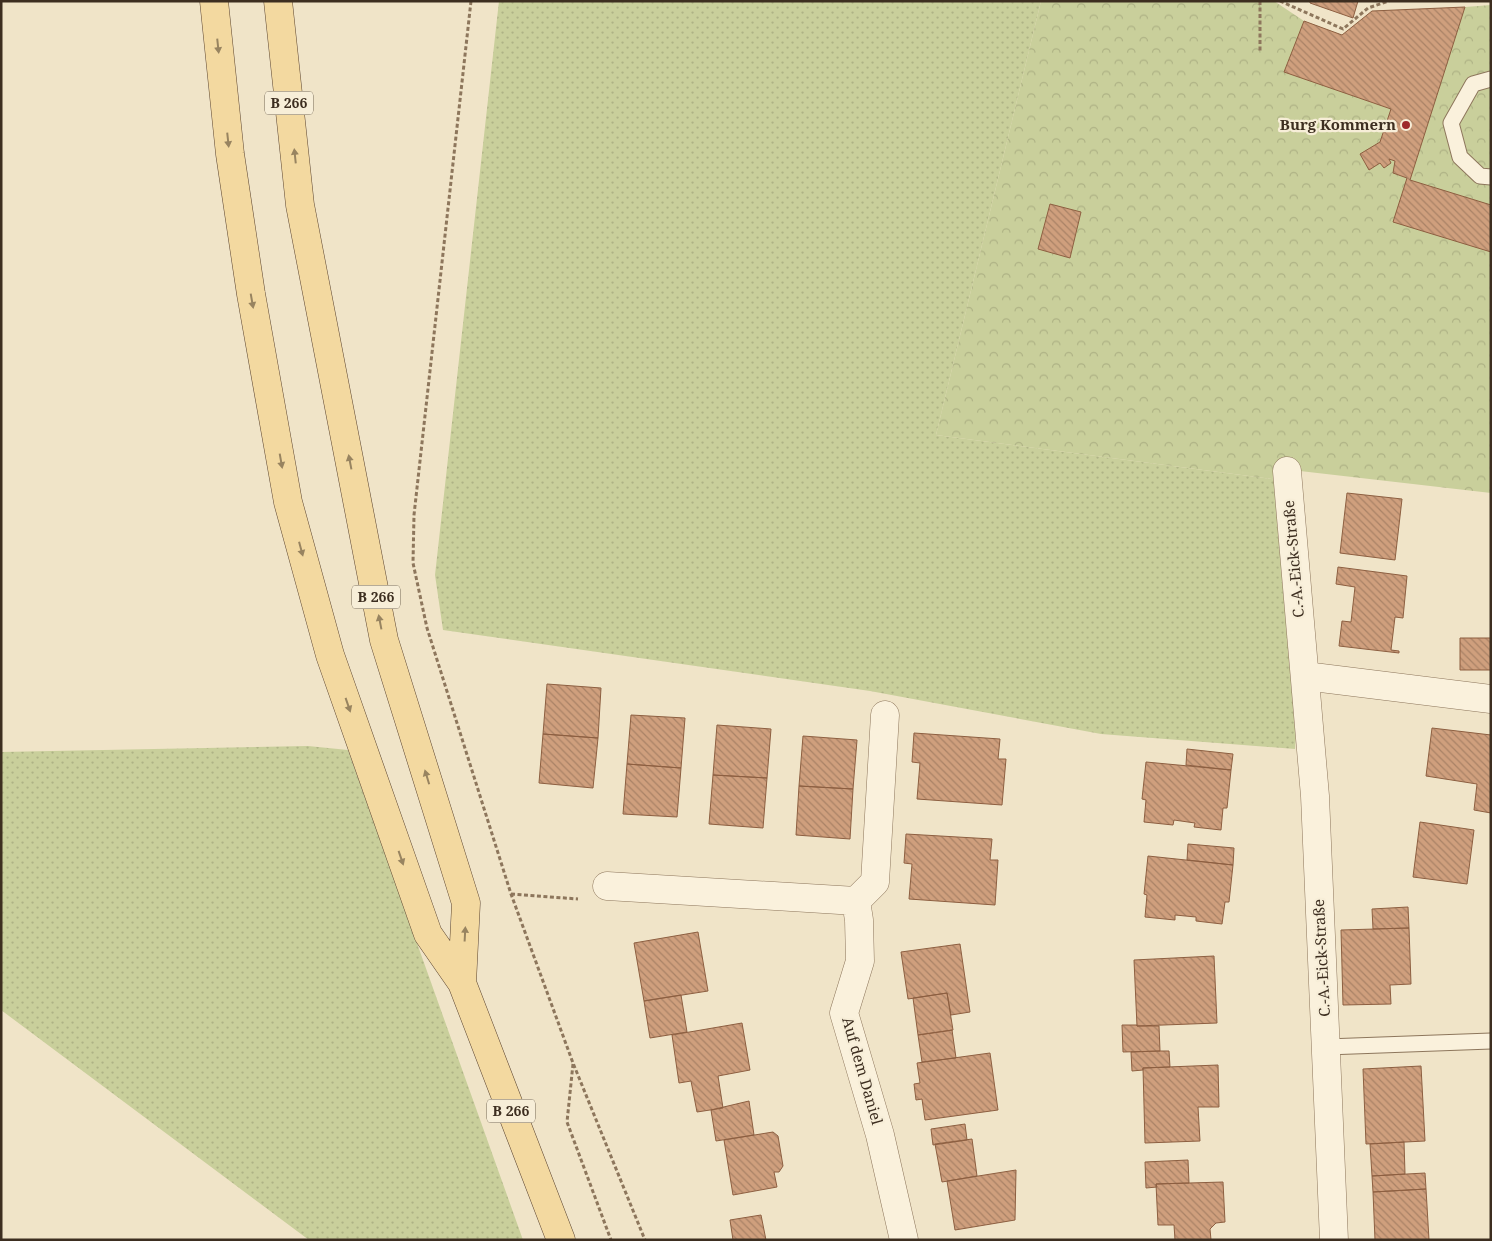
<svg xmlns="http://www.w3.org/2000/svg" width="1492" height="1241" viewBox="0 0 1492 1241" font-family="'Noto Serif',serif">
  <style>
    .grass { fill: url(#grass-dots) }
    .park { fill: url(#park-crowns) }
    .building { fill: url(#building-back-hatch); stroke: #8d5f41 }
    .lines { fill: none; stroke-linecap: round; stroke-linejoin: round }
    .service-casing { stroke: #8d765c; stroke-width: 17 }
    .minor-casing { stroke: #8d765c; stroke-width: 29 }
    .primary-casing { stroke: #5b4430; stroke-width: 29 }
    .path { stroke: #8d765c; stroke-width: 3; stroke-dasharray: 4 2.5; stroke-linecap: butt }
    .service { stroke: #faf1dc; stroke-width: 15 }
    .minor { stroke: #faf1dc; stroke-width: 28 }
    .primary { stroke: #f3d9a0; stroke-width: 28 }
    .oneway { fill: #988460 }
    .poi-dot { fill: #9e2a2b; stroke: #f7eed8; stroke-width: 2 }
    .labels { text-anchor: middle; stroke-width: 4.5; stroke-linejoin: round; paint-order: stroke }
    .shield { fill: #f7eed8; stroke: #756857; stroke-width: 1 }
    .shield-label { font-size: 14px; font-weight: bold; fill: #3d2e20 }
    .poi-label { font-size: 15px; font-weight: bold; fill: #3d2e20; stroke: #f7eed8; text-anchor: end }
    .street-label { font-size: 15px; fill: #3d2e20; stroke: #f7eed8 }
  </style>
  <defs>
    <pattern id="grass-dots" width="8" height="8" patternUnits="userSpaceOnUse" patternTransform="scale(1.25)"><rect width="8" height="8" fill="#c9cf9b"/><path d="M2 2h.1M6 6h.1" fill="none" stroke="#aeb285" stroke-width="1.8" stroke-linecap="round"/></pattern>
    <pattern id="park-crowns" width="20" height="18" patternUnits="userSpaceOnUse" patternTransform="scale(1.25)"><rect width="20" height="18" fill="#c9cf9b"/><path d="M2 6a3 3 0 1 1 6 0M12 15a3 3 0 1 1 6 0" fill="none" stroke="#aeb285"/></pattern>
    <pattern id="building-back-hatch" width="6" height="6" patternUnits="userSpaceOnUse" patternTransform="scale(1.25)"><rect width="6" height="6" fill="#cf9f7d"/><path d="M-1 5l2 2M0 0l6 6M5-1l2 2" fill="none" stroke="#a98266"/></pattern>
  </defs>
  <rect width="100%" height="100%" fill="#f0e4c8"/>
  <path class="grass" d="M 499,1 L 1041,1 L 936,435 L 1279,480 L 1298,706 L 1295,749 L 1101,734 L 870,691 L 443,630 L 435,575 Z
    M 308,746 L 348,750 L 523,1240 L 309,1240 L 1,1010 L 1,752 Z"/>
  <path class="park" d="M 1041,1 L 1274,1 L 1304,21 L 1342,35 L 1465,7 L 1491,5 L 1491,493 L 1300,471 L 1279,480 L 936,435 Z"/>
  <path class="building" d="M 1310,1 L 1358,1 L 1353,18 L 1310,3 Z
    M 1465,7 L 1410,180 L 1491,205 L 1491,252 L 1393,222 L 1407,178 L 1393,173 L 1395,161 L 1389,159 L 1391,163 L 1384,168 L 1380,163 L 1369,170 L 1360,154 L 1380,142 L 1391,109 L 1284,72 L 1304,21 L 1342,35 L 1372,11 Z
    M 1050,204 L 1081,212 L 1070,258 L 1038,249 Z
    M 1347,493 L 1402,499 L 1395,560 L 1340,553 Z
    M 1338,567 L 1407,576 L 1403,618 L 1395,617 L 1391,650 L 1399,651 L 1399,653 L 1339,646 L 1342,621 L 1351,622 L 1355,587 L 1336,584 Z
    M 1460,638 L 1491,638 L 1491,670 L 1460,670 Z
    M 547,684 L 601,688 L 598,738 L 543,734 Z
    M 631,715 L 685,718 L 681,768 L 627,764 Z
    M 717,725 L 771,729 L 767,778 L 713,775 Z
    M 1432,728 L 1491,735 L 1491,813 L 1474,810 L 1477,784 L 1426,776 Z
    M 914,733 L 1000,739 L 998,759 L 1006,759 L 1002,805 L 917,799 L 920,763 L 912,762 Z
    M 543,734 L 598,738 L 593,788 L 539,783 Z
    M 803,736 L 857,740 L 853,789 L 799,786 Z
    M 1187,749 L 1233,754 L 1231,770 L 1186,765 Z
    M 1146,762 L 1231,770 L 1227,808 L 1223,808 L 1221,830 L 1194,827 L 1195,823 L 1174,820 L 1173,825 L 1144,822 L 1146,800 L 1142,799 Z
    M 627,764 L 681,768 L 677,817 L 623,814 Z
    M 713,775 L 767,778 L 763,828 L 709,824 Z
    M 799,786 L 853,789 L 850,839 L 796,835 Z
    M 1420,822 L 1474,830 L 1467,884 L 1413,877 Z
    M 906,834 L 992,839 L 990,860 L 998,860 L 995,905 L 909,899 L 912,864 L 904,863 Z
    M 1188,844 L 1234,848 L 1233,865 L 1187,860 Z
    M 1148,856 L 1233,865 L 1229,902 L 1225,902 L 1222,924 L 1196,921 L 1196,917 L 1175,915 L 1175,920 L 1145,917 L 1147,895 L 1144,894 Z
    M 1408,907 L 1409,928 L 1373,929 L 1372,909 Z
    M 1409,928 L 1411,984 L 1390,985 L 1391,1004 L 1343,1005 L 1341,930 Z
    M 698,932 L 708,991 L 644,1001 L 634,943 Z
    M 960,944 L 970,1012 L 951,1015 L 947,993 L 908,999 L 901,952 Z
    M 1214,956 L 1217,1023 L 1137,1026 L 1134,960 Z
    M 947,993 L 953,1030 L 918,1035 L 913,998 Z
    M 681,995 L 687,1032 L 650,1038 L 644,1001 Z
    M 742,1023 L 750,1070 L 718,1076 L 723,1108 L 697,1112 L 691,1081 L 679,1083 L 672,1035 Z
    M 1122,1025 L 1137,1025 L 1137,1026 L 1159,1026 L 1160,1051 L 1123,1052 Z
    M 952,1030 L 956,1058 L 922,1062 L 918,1035 Z
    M 1160,1051 L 1169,1051 L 1170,1067 L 1143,1068 L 1143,1070 L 1132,1071 L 1131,1052 Z
    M 990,1053 L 998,1110 L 925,1120 L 922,1099 L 916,1100 L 914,1084 L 920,1083 L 917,1063 Z
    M 1218,1065 L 1219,1107 L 1198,1107 L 1200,1141 L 1145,1143 L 1143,1068 Z
    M 1421,1066 L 1425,1141 L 1366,1144 L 1363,1069 Z
    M 749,1101 L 754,1135 L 716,1141 L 711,1110 Z
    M 965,1124 L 967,1140 L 933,1145 L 931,1129 Z
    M 773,1132 L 778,1136 L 783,1166 L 779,1172 L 774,1172 L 777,1187 L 733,1195 L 724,1140 Z
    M 972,1139 L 977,1176 L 942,1182 L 935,1144 Z
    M 1404,1142 L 1405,1174 L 1372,1176 L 1370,1144 Z
    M 1188,1160 L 1189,1183 L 1156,1184 L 1157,1187 L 1146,1188 L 1145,1162 Z
    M 1016,1170 L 1015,1220 L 955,1230 L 947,1181 Z
    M 1425,1173 L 1426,1189 L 1373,1192 L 1372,1176 Z
    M 1223,1182 L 1225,1222 L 1216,1223 L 1210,1229 L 1211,1240 L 1175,1240 L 1174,1225 L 1158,1225 L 1156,1184 Z
    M 1426,1189 L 1429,1240 L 1375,1240 L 1373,1192 Z
    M 761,1215 L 766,1240 L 733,1240 L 730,1220 Z"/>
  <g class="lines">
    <defs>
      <path id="service" d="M 1491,79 L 1473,84 L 1451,123 L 1460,157 L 1480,176 L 1491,177
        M 1326,1047 L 1491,1041"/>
      <path id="minor" d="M 1287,471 L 1315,796 L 1334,1240
        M 1305,676 L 1491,699
        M 607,886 L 856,901 L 859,920 L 860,961 L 844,1013 L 880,1135 L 904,1240
        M 856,901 L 875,882 L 885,715"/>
      <path id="primary" d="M 214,1 L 230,154 L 251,294 L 288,502 L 330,655 L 428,934 L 462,983 L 561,1240
        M 278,1 L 300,205 L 384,640 L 466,903 L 462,983"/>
    </defs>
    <use href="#service" class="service-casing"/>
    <use href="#minor" class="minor-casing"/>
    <use href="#primary" class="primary-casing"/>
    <path class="path" d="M 471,1 L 414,515 L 413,563 L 427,628 L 511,894 L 573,1063 L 645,1240
      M 1260,1 L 1260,52
      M 1280,1 L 1343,29 L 1368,8 L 1389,1
      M 511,894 L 578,899
      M 573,1064 L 567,1122 L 611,1240"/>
    <use href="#service" class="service"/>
    <use href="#minor" class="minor"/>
    <use href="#primary" class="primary"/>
  </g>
  <defs><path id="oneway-solid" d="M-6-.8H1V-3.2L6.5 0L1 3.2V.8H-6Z" transform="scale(1.25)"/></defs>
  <g class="oneway">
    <use href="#oneway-solid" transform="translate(218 46) rotate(84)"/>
    <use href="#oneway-solid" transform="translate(228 140) rotate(84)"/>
    <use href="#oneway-solid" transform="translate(295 156) rotate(-96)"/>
    <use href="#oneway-solid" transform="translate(252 301) rotate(80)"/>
    <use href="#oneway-solid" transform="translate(281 461) rotate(80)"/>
    <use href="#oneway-solid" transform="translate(350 462) rotate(-101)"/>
    <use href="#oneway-solid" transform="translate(301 549) rotate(75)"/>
    <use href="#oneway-solid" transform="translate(380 622) rotate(-101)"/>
    <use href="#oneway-solid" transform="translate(348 705) rotate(71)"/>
    <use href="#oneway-solid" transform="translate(427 777) rotate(-107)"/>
    <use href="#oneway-solid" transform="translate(401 858) rotate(71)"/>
    <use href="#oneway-solid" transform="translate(465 934) rotate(-87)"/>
  </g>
  <circle class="poi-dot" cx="1406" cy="125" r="5"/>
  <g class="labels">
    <g class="shield">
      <rect x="265" y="91.5" width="48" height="23" rx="4"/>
      <rect x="352" y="585.5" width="48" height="23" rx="4"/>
      <rect x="487" y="1099.5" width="48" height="23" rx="4"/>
    </g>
    <g class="shield-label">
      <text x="289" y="108">B 266</text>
      <text x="376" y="602">B 266</text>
      <text x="511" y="1116">B 266</text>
    </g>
    <g class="poi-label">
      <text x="1396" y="130">Burg Kommern</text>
    </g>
    <g class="street-label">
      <text transform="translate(1294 559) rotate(-95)" y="5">C.-A.-Eick-Straße</text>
      <text transform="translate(1322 958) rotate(-93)" y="5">C.-A.-Eick-Straße</text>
      <text transform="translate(862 1071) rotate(74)" y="5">Auf dem Daniel</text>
    </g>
  </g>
  <rect width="1492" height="1241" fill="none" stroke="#3d2e20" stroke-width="5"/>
</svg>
